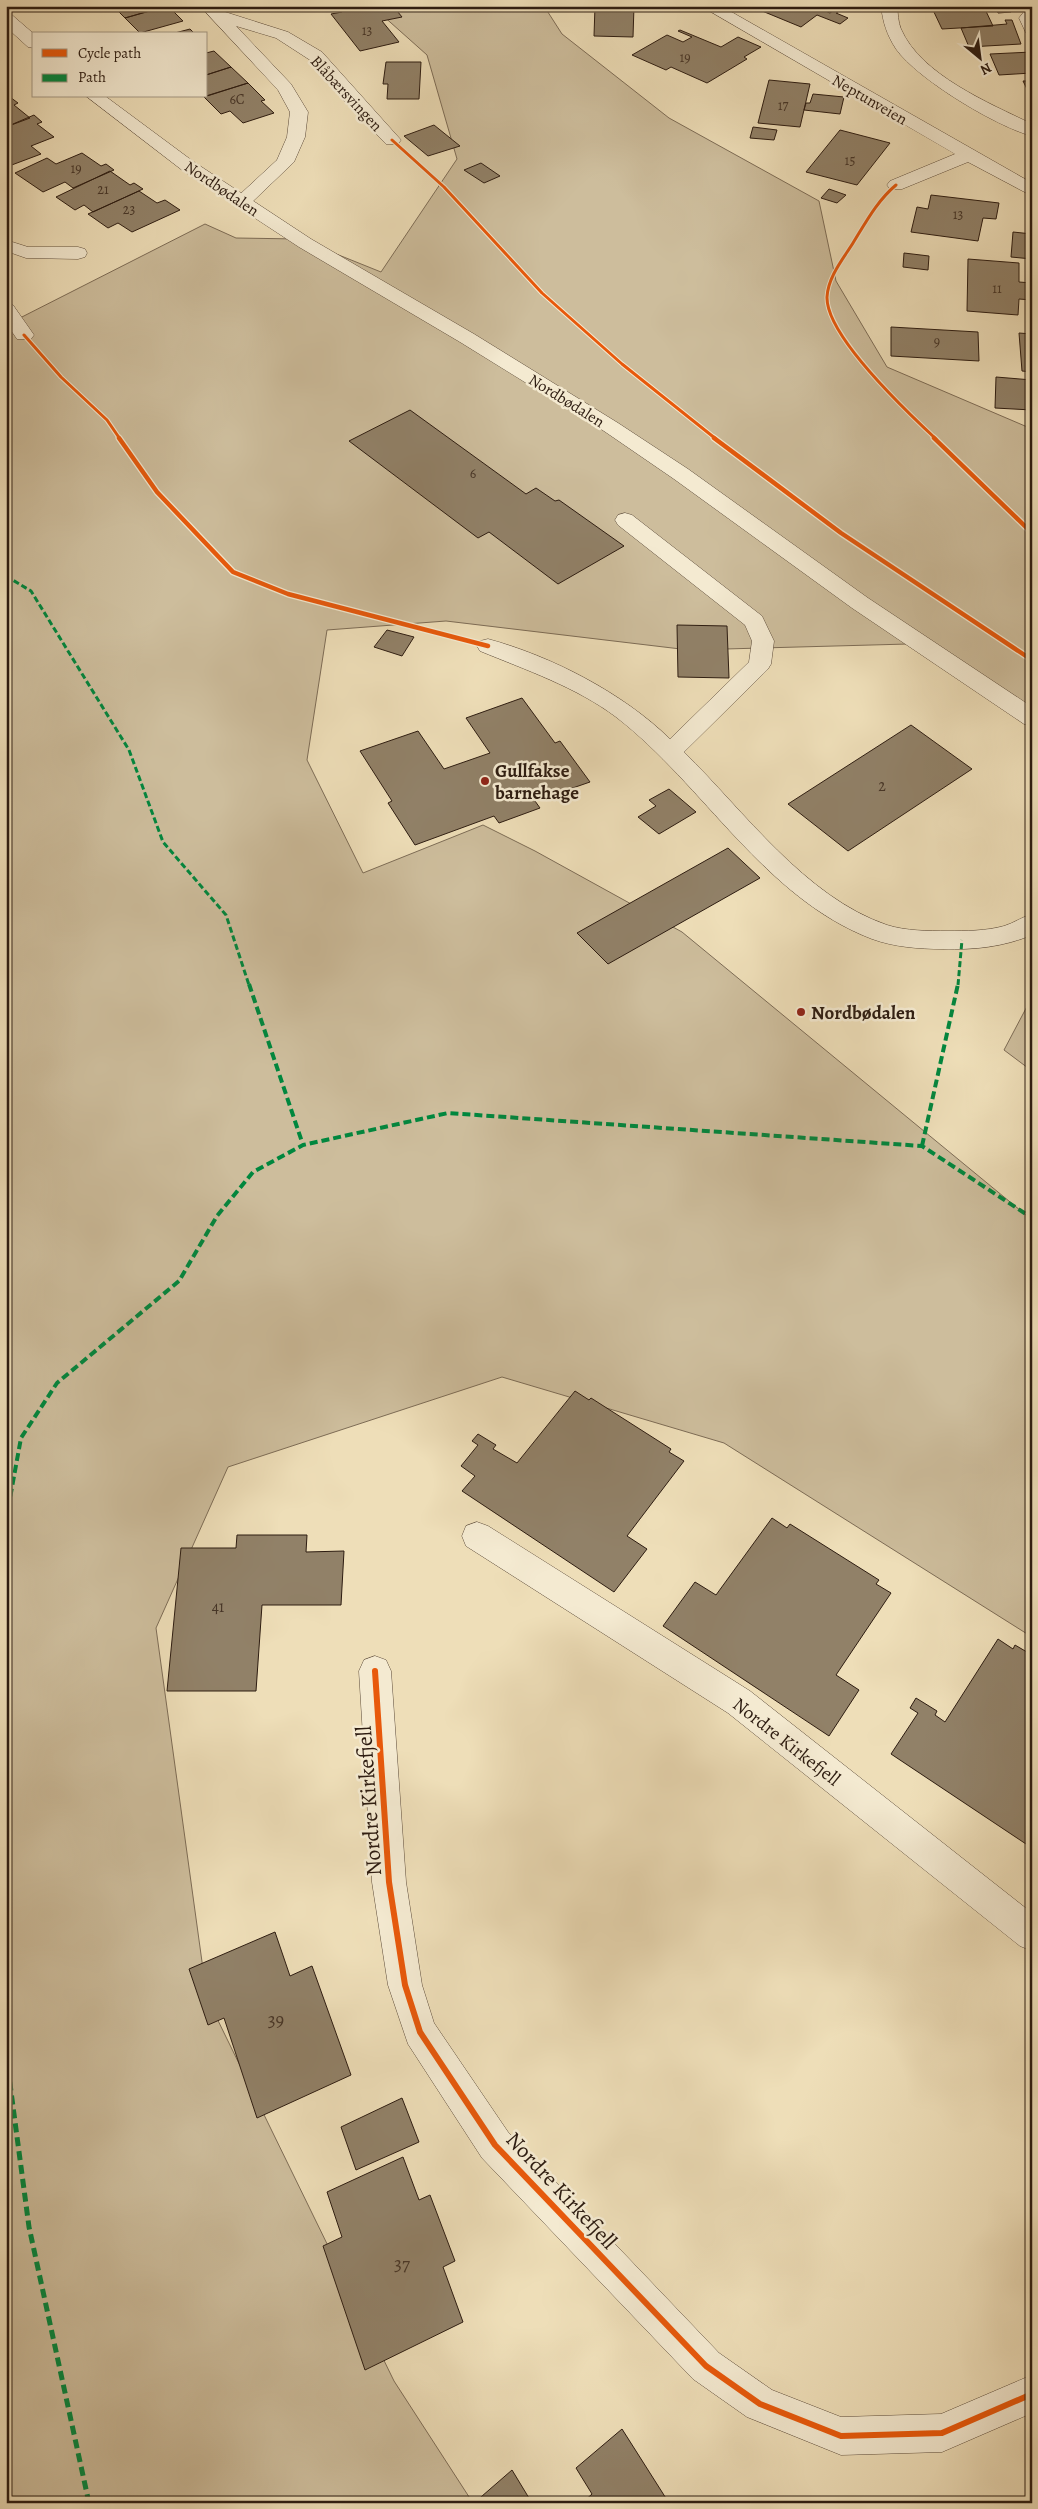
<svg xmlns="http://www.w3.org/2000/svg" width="1038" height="2509" viewBox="0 0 1038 2509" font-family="Alegreya,serif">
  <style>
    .green { fill: #cdbd9c; stroke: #7d6c56 }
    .building { fill: #918168; stroke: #2d1c11 }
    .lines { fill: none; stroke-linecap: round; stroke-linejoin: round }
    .minor-casing { stroke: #5d4c3b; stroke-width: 1 }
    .tertiary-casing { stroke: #5d4c3b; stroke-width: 1 }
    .minor { fill: #f4ead1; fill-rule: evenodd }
    .tertiary { fill: #f4ead1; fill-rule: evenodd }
    .quiet-far2 { stroke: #00873e; stroke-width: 3; stroke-dasharray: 6 3; stroke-linecap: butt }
    .quiet-far1 { stroke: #00873e; stroke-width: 4; stroke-dasharray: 8 4; stroke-linecap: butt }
    .quiet { stroke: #00873e; stroke-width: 5; stroke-dasharray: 9 5; stroke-linecap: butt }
    .cycleway-far2-casing { stroke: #f4ead1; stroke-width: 5 }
    .cycleway-far1-casing { stroke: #f4ead1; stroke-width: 7 }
    .cycleway-casing { stroke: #f4ead1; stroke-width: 9 }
    .cycleway-far2 { stroke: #e8590c; stroke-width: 3 }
    .cycleway-far1 { stroke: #e8590c; stroke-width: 4.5 }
    .cycleway { stroke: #e8590c; stroke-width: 6 }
    .poi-dot { fill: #8f2418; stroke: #f4ead1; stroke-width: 2 }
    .labels { text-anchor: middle; stroke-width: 5; stroke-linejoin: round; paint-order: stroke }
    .far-number-label { font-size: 14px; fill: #463527 }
    .far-street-label { font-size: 16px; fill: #2d1c11; stroke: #f4ead1 }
    .number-label { font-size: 16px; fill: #463527 }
    .poi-label { font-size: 19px; font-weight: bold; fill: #2d1c11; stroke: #f4ead1; text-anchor: start }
    .street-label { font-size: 19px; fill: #2d1c11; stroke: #f4ead1 }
    .near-number-label { font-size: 19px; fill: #463527 }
    .near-street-label { font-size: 22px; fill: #2d1c11; stroke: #f4ead1 }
  </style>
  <rect width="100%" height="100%" fill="#eedeb8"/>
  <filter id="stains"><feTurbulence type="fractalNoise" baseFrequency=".004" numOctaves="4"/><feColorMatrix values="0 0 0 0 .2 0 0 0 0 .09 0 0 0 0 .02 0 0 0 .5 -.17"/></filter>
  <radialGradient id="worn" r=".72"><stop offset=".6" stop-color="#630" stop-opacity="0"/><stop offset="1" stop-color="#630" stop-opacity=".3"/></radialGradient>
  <path class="green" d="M 372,6 L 544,6 L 562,34 L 669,118 L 819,201 L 836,281 L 887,367 L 1032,429 L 1032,707 L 908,644 L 689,650 L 446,621 L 327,630 L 307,760 L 363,873 L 483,825 L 535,851 L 682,932 L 1032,1220 L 1032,1637 L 724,1443 L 502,1377 L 228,1467 L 156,1628 L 207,1998 L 394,2381 L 473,2503 L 6,2503 L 6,336 L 14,321 L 205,224 L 236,238 L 299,239 L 381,272 L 457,159 L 427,55 Z
    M 1032,997 L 1032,1071 L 1004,1050 Z"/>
  <path class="building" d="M 113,6 L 166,6 L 125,18 Z
    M 168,6 L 183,21 L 140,33 L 125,18 Z
    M 326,6 L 393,6 L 402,17 L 382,21 L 399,42 L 360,51 L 331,14 L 342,12 L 340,9 L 328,11 Z
    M 595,6 L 634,6 L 633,37 L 594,36 Z
    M 750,6 L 814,6 L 830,13 L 834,10 L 838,12 L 836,13 L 848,18 L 840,24 L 817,15 L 801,27 Z
    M 995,6 L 1008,6 L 1011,12 L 998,13 Z
    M 984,7 L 993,26 L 942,29 L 933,10 Z
    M 1005,20 L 1012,20 L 1021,44 L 969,47 L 961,28 L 1007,24 Z
    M 190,29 L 195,34 L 171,34 Z
    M 680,30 L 721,47 L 738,37 L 761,47 L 744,57 L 747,59 L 707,83 L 671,67 L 666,70 L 632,55 L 667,35 L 683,42 L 692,37 L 678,31 Z
    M 214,51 L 231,67 L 206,75 L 206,53 Z
    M 1032,52 L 1032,73 L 999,75 L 990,54 Z
    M 386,62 L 421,62 L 419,99 L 387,99 L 388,84 L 383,84 Z
    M 231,67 L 248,83 L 206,96 L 206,75 Z
    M 769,80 L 810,84 L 800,127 L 758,123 Z
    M 1023,81 L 1032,81 L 1032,97 L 1031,97 Z
    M 248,83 L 265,100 L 261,101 L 274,113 L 243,123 L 230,111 L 221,114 L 204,97 Z
    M 813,94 L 844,97 L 840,114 L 804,110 L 806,103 L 810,103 Z
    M 10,97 L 18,103 L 14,105 L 30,118 L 6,127 L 6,98 Z
    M 34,115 L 42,122 L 37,124 L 54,137 L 31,146 L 41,154 L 9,166 L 6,164 L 6,127 Z
    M 434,125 L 460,146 L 428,156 L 404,136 Z
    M 753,127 L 777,130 L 774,140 L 750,138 Z
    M 840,130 L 890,143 L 857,185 L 806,172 Z
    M 82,153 L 101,166 L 106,164 L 114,170 L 73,188 L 65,182 L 43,192 L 15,173 L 47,158 L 56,164 Z
    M 481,163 L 500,176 L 484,183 L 464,170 Z
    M 110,171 L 130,185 L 134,183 L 143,189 L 93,212 L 84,205 L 75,210 L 56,197 Z
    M 829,189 L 846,195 L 837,203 L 821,198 Z
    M 139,191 L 157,203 L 165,200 L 180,210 L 132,232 L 118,223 L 108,228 L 88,214 Z
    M 931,195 L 999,203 L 996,219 L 983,218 L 978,241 L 911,232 L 917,207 L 928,209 Z
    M 1013,232 L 1032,234 L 1032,259 L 1011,257 Z
    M 904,253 L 929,256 L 928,270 L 903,267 Z
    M 968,259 L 1019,263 L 1019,282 L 1032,283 L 1032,300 L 1019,299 L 1018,315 L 967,311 Z
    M 891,327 L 978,332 L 979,361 L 891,356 Z
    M 1019,333 L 1032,334 L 1032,372 L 1022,371 Z
    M 996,377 L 1032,380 L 1032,410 L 995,408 Z
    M 410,410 L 526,494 L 536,488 L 555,501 L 559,500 L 624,546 L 558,584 L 489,532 L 478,538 L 349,441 Z
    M 677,625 L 727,626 L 729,678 L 678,677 Z
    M 387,630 L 414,637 L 402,656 L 374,647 Z
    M 522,698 L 555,743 L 560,741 L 590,782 L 535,801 L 540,808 L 499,823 L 494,816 L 415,845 L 388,803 L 392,801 L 360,751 L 418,731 L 444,769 L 490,753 L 466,718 Z
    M 911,725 L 972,769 L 848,851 L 788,804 Z
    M 669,789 L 696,812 L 659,834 L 638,817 L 656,806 L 649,800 Z
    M 728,848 L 760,878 L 608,964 L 577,933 Z
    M 575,1391 L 589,1400 L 591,1398 L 671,1449 L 669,1452 L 684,1461 L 627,1536 L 647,1549 L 614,1592 L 462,1491 L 475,1476 L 461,1466 L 478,1445 L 472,1441 L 478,1434 L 496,1445 L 493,1449 L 517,1463 Z
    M 772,1518 L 787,1528 L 790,1524 L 879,1580 L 876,1584 L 891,1593 L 836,1675 L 859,1690 L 829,1736 L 663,1626 L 695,1582 L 716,1595 Z
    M 237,1535 L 307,1535 L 306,1552 L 344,1551 L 341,1605 L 262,1605 L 256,1691 L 167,1691 L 181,1548 L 236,1548 Z
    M 998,1639 L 1013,1649 L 1015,1645 L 1032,1655 L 1032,1848 L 891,1754 L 918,1713 L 910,1708 L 916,1698 L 937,1711 L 935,1715 L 945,1722 Z
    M 275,1932 L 290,1976 L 312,1966 L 351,2075 L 257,2118 L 224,2018 L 208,2025 L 189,1969 Z
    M 402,2098 L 419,2142 L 356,2170 L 341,2127 Z
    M 403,2157 L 419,2200 L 430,2195 L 455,2261 L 443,2267 L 463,2322 L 365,2370 L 323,2246 L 342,2237 L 327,2192 Z
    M 622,2429 L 669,2503 L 582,2503 L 592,2494 L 576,2468 Z
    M 512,2470 L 532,2503 L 474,2503 Z"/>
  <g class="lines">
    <defs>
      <path id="minor" d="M 200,6 L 217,6 L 222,11 L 288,32 L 322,52 L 401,140 L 398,144 L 386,144 L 348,105 L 310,60 L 276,38 L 236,26 L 291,84 L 308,112 L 305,137 L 294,162 L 248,206 L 236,206 L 233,202 L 236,198 L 277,160 L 287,137 L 290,112 L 278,90 Z
        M 701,6 L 721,6 L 1032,183 L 1032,196 L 968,162 L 902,189 L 890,189 L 887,185 L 890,181 L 955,154 Z
        M 881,6 L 897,6 C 898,13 898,22 901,29 C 921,75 989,103 1032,124 L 1032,136 C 997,127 917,79 896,49 C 887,35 883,23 881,6 Z
        M 1032,7 L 1032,35 L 1026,33 L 1019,18 L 1026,9 Z
        M 6,240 L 28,247 L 78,247 L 85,249 L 87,253 L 85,257 L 78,259 L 26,258 L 6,251 Z
        M 6,303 L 13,305 L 34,335 L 31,339 L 17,339 L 6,323 Z
        M 625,513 L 632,515 L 762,616 L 774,641 L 771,664 L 768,669 L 684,752 C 744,811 805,897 887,925 C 906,931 928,931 948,931 C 966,931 986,931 1004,926 C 1014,923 1022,917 1032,914 L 1032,935 C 1003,947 974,950 943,949 C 919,949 894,947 872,939 C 764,898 704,785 616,717 C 576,687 526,670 480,651 L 477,646 L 480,641 L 488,639 C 551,656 623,693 670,739 L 749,662 L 752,641 L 745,625 L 618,525 L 615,520 L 618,515 Z
        M 477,1522 L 488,1526 L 750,1691 L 1032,1913 L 1032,1951 L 1020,1946 L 728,1713 L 466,1546 L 462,1536 L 466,1526 Z
        M 375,1656 L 386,1660 L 391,1671 L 406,1882 L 422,1985 L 434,2023 L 508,2132 L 719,2353 L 772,2390 L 841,2417 L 941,2414 L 1032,2375 L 1032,2413 L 942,2452 L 841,2455 L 747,2417 L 693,2379 L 482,2158 L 408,2044 L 388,1985 L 372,1882 L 359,1671 L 364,1660 Z"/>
      <path id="tertiary" d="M 6,13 L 12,15 L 34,34 L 34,48 L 28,47 L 6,27 Z
        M 86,96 L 105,96 L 194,162 L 311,239 L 474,334 L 618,423 L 688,469 L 868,598 L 1032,707 L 1032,726 L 1024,724 L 852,608 L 674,479 L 604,431 L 460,342 L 299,247 L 182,170 Z"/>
    </defs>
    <use href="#minor" class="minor-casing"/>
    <use href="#tertiary" class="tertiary-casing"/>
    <use href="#minor" class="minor"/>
    <use href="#tertiary" class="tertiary"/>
    <path class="quiet-far2" d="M 6,576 L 31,591 L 129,750 L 163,842 L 226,915 L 249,985
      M 958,985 L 962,940"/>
    <path class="quiet-far1" d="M 249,984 L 303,1145
      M 922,1146 L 958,984
      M 6,1520 L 21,1438 L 57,1383 L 179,1281 L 217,1216 L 253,1172 L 303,1145 L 448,1113 L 922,1146 L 1032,1218"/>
    <path class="quiet" d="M 6,2054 L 29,2227 L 89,2503"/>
    <defs>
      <path id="cycleway-far2" d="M 392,140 L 444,187 L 542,293 L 622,364 L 716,439
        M 896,185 C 877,201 866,222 853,243 C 843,259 828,277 827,297 C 826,335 907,412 936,439
        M 24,335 L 61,377 L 107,420 L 120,439"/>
      <path id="cycleway-far1" d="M 119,438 L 157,492 L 233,572 L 288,594 L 488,646
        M 714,438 L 841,533 L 1032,660
        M 934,438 L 1032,533"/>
      <path id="cycleway" d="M 375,1671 L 389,1882 L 405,1985 L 420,2032 L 495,2145 L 706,2366 L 760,2404 L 841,2436 L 942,2433 L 1032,2394"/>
    </defs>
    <use href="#cycleway-far2" class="cycleway-far2-casing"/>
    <use href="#cycleway-far1" class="cycleway-far1-casing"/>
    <use href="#cycleway" class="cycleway-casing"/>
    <use href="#cycleway-far2" class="cycleway-far2"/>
    <use href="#cycleway-far1" class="cycleway-far1"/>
    <use href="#cycleway" class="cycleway"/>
  </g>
  <g class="poi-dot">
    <circle cx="485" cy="781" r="5"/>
    <circle cx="801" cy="1012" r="5"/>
  </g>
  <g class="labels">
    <g class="far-number-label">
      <text x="367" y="35">13</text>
      <text x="685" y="62">19</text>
      <text x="237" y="104">6C</text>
      <text x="783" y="110">17</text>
      <text x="850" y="165">15</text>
      <text x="76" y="173">19</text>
      <text x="103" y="194">21</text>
      <text x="129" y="214">23</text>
      <text x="958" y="219">13</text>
      <text x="997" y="293">11</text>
      <text x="937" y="346">9</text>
      <text x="473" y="478">6</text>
    </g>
    <g class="far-street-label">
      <text transform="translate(347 93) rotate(47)" y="6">Blåbærsvingen</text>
      <text transform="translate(870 99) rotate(30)" y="6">Neptunveien</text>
      <text transform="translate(222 188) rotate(34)" y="6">Nordbødalen</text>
      <text transform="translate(567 400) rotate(32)" y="6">Nordbødalen</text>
    </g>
    <g class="number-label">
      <text x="882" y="791">2</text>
      <text x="218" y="1612">41</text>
    </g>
    <g class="poi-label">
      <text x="495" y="777">Gullfakse<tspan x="495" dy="22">barnehage</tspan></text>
      <text x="811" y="1019">Nordbødalen</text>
    </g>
    <g class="street-label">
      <text transform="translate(787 1741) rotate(38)" y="7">Nordre Kirkefjell</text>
    </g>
    <g class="near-number-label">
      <text x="276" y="2026">39</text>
      <text x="402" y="2270">37</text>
    </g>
    <g class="near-street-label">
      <text transform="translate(368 1801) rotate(-94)" y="8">Nordre Kirkefjell</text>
      <text transform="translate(562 2190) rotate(47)" y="8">Nordre Kirkefjell</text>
    </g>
  </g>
  <rect width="1038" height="2509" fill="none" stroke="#eedeb8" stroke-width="25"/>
  <rect x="8" y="8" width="1023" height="2494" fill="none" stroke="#2d1c11" stroke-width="2.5"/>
  <rect x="12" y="12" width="1013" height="2484" fill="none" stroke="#2d1c11"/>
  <rect x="32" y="32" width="175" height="65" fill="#f4ead1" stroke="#a49884"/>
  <rect x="42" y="49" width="25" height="8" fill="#e8590c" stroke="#a49884"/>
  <text x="78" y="58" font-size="15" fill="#2d1c11">Cycle path</text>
  <rect x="42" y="74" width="25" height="8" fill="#00873e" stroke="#a49884"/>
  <text x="78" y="82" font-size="15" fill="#2d1c11">Path</text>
  <g transform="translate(980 58) rotate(151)" stroke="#f4ead1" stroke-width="4" paint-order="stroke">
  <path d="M0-4L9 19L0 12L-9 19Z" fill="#2d1c11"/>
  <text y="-8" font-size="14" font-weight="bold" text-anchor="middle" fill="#2d1c11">N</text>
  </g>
  <rect width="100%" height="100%" filter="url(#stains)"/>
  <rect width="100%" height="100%" fill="url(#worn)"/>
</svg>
